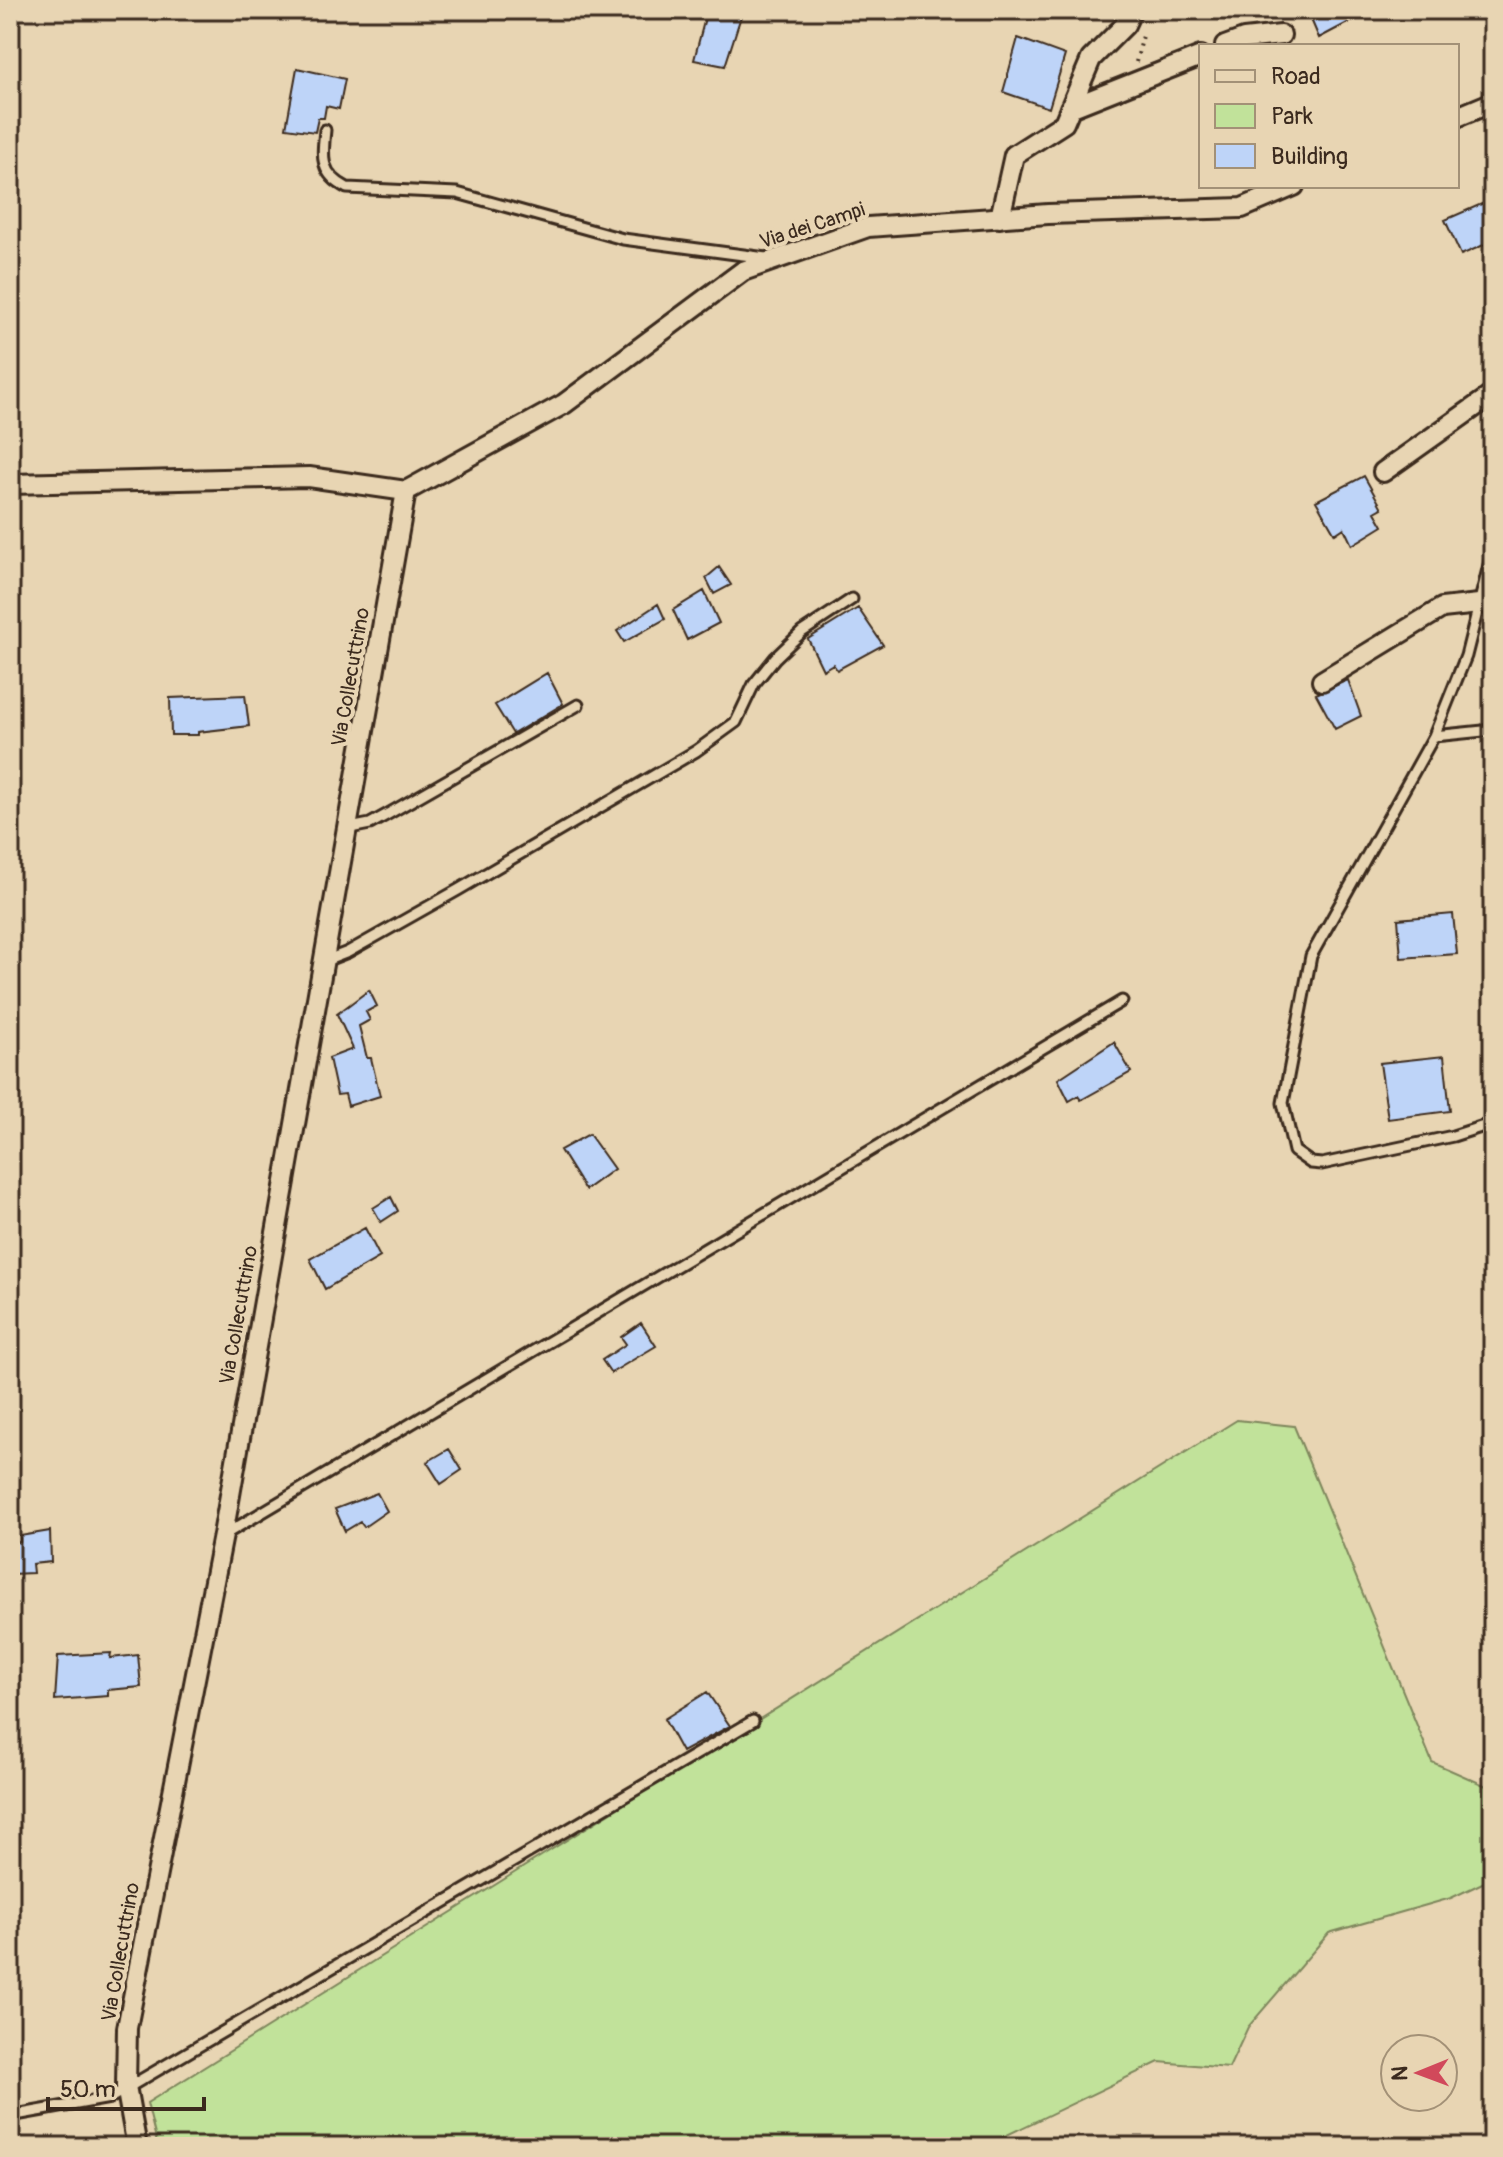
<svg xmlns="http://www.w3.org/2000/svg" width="1503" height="2157" viewBox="0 0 1503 2157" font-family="Pangolin,sans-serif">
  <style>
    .green { fill: #c1e29a; stroke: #7e865c; stroke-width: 2 }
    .building { fill: #bed4f8; stroke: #3b2a1e; stroke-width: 2 }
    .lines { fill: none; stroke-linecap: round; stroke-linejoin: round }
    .service-casing { stroke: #3b2a1e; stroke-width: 15 }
    .minor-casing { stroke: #3b2a1e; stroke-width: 24 }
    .path { stroke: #3b2a1e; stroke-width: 4; stroke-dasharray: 2 6; stroke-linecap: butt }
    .service { stroke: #e8d5b3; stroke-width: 9 }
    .minor { stroke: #e8d5b3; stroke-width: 18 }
    .labels { text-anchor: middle; stroke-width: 8; stroke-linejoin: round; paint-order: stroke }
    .street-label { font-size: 20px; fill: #3b2a1e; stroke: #e8d5b3 }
  </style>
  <rect width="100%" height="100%" fill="#e8d5b3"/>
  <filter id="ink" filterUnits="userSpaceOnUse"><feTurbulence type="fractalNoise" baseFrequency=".0125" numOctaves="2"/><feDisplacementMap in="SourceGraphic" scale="16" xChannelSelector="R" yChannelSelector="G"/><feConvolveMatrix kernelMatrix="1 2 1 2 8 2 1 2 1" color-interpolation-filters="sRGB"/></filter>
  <g filter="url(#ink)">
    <path class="green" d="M 1237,1420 L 1294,1426 L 1432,1762 L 1493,1789 L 1493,1878 L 1451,1898 L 1329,1933 L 1248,2027 L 1229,2068 L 1159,2062 L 982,2147 L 158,2147 L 147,2103 Z"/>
    <path class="building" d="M 707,10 L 743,10 L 725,66 L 694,60 Z
      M 1307,10 L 1372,10 L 1319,38 Z
      M 1018,38 L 1065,55 L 1049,108 L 1003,92 Z
      M 297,68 L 345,79 L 339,109 L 326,106 L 324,118 L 318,118 L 315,132 L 286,128 Z
      M 1493,199 L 1493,241 L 1461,255 L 1445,220 Z
      M 1364,476 L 1382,508 L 1375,512 L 1383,526 L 1352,545 L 1344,528 L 1335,534 L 1316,501 Z
      M 719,567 L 731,585 L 714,594 L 706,578 Z
      M 704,591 L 719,623 L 687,640 L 673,610 Z
      M 658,604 L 665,619 L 624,642 L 617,631 Z
      M 858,608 L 883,645 L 837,670 L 833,664 L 823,670 L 808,639 Z
      M 547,673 L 563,704 L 513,734 L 495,705 Z
      M 1348,680 L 1361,716 L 1335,729 L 1316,694 Z
      M 245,695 L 249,726 L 198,732 L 198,735 L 171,735 L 170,698 Z
      M 1453,914 L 1457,954 L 1401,958 L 1398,919 Z
      M 369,990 L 377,1006 L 366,1012 L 370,1020 L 359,1026 L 367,1058 L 371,1058 L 380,1096 L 348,1106 L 345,1094 L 337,1095 L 329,1058 L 353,1049 L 337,1014 Z
      M 1114,1042 L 1131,1072 L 1081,1100 L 1078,1096 L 1069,1101 L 1058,1079 Z
      M 1444,1056 L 1450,1111 L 1388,1119 L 1380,1063 Z
      M 589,1134 L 614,1169 L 585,1190 L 560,1150 Z
      M 391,1197 L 398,1211 L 381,1222 L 373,1208 Z
      M 365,1228 L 380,1257 L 325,1289 L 310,1259 Z
      M 641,1323 L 656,1346 L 611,1373 L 602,1360 L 626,1344 L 621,1337 Z
      M 449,1449 L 462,1470 L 441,1484 L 427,1462 Z
      M 377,1493 L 387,1511 L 364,1527 L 360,1522 L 345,1531 L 335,1509 Z
      M 50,1531 L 51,1562 L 32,1564 L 33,1573 L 10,1574 L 10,1543 L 20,1542 L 20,1536 Z
      M 111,1653 L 110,1658 L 138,1655 L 141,1687 L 108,1690 L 108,1696 L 55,1700 L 58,1656 Z
      M 707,1692 L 730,1726 L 682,1752 L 664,1719 Z"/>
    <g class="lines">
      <defs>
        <path id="service" d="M 325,130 C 322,158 320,174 347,188 L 457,193 L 623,239 L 766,258
          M 1493,549 L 1466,656 L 1434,736 L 1311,956 L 1283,1103 L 1294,1151 L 1311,1163 L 1322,1164 L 1453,1136 L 1493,1123
          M 1434,736 L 1493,730
          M 345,829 L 370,824 L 388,814 L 578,705
          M 325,961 L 348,952 L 458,890 L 696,751 L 736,722 L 754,684 L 775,658 L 802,632 L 852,599
          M 224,1535 L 1122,1001
          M 10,2116 L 110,2098 L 753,1721"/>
        <path id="minor" d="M 1225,46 L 1244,39 L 1281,35
          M 1070,108 L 1201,56
          M 1457,117 L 1493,102
          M 1000,218 L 1014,155 L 1064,123 L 1091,59 L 1125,25 L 1132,10
          M 1383,472 L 1493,394
          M 10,484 L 309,477 L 406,491
          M 406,491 L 564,404 L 743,271 L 868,227 L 1048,214 L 1242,208 L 1294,186
          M 1322,681 L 1442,608 L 1479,604
          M 137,2147 L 126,2086 L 127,2028 L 223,1535 L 406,491"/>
      </defs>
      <use href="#service" class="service-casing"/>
      <use href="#minor" class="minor-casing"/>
      <path class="path" d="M 1136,62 L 1144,32"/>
      <use href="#service" class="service"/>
      <use href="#minor" class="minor"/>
    </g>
  </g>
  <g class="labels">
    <g class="street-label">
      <text transform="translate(812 225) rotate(-18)" y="7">Via dei Campi</text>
      <text transform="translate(350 677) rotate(-80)" y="7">Via Collecuttrino</text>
      <text transform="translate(238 1315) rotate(-80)" y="7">Via Collecuttrino</text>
      <text transform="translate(120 1952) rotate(-80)" y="7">Via Collecuttrino</text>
    </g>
  </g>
  <rect width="1503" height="2157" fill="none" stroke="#e8d5b3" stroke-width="40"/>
  <rect x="20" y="20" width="1463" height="2117" fill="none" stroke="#3b2a1e" stroke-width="3" filter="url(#ink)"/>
  <rect x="1199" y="44" width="260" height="144" fill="#e8d5b3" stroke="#a39177" stroke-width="2"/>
  <rect x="1215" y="70" width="40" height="12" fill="#e8d5b3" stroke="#a39177" stroke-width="2"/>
  <text x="1271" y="84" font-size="24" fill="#3b2a1e">Road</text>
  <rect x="1215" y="104" width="40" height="24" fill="#c1e29a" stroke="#a39177" stroke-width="2"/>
  <text x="1271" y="124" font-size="24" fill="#3b2a1e">Park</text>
  <rect x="1215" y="144" width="40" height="24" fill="#bed4f8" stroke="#a39177" stroke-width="2"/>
  <text x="1271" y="164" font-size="24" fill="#3b2a1e">Building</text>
  <g transform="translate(1419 2073) rotate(269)"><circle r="38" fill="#e8d5b3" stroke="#a39177" stroke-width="2"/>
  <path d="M0-6L14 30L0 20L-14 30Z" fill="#d1495b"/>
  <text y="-12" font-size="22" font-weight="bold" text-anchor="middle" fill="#3b2a1e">N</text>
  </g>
  <path d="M48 2097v12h156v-12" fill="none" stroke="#3b2a1e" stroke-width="4"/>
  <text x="60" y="2097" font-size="24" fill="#3b2a1e" stroke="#e8d5b3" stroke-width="6" paint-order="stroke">50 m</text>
</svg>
